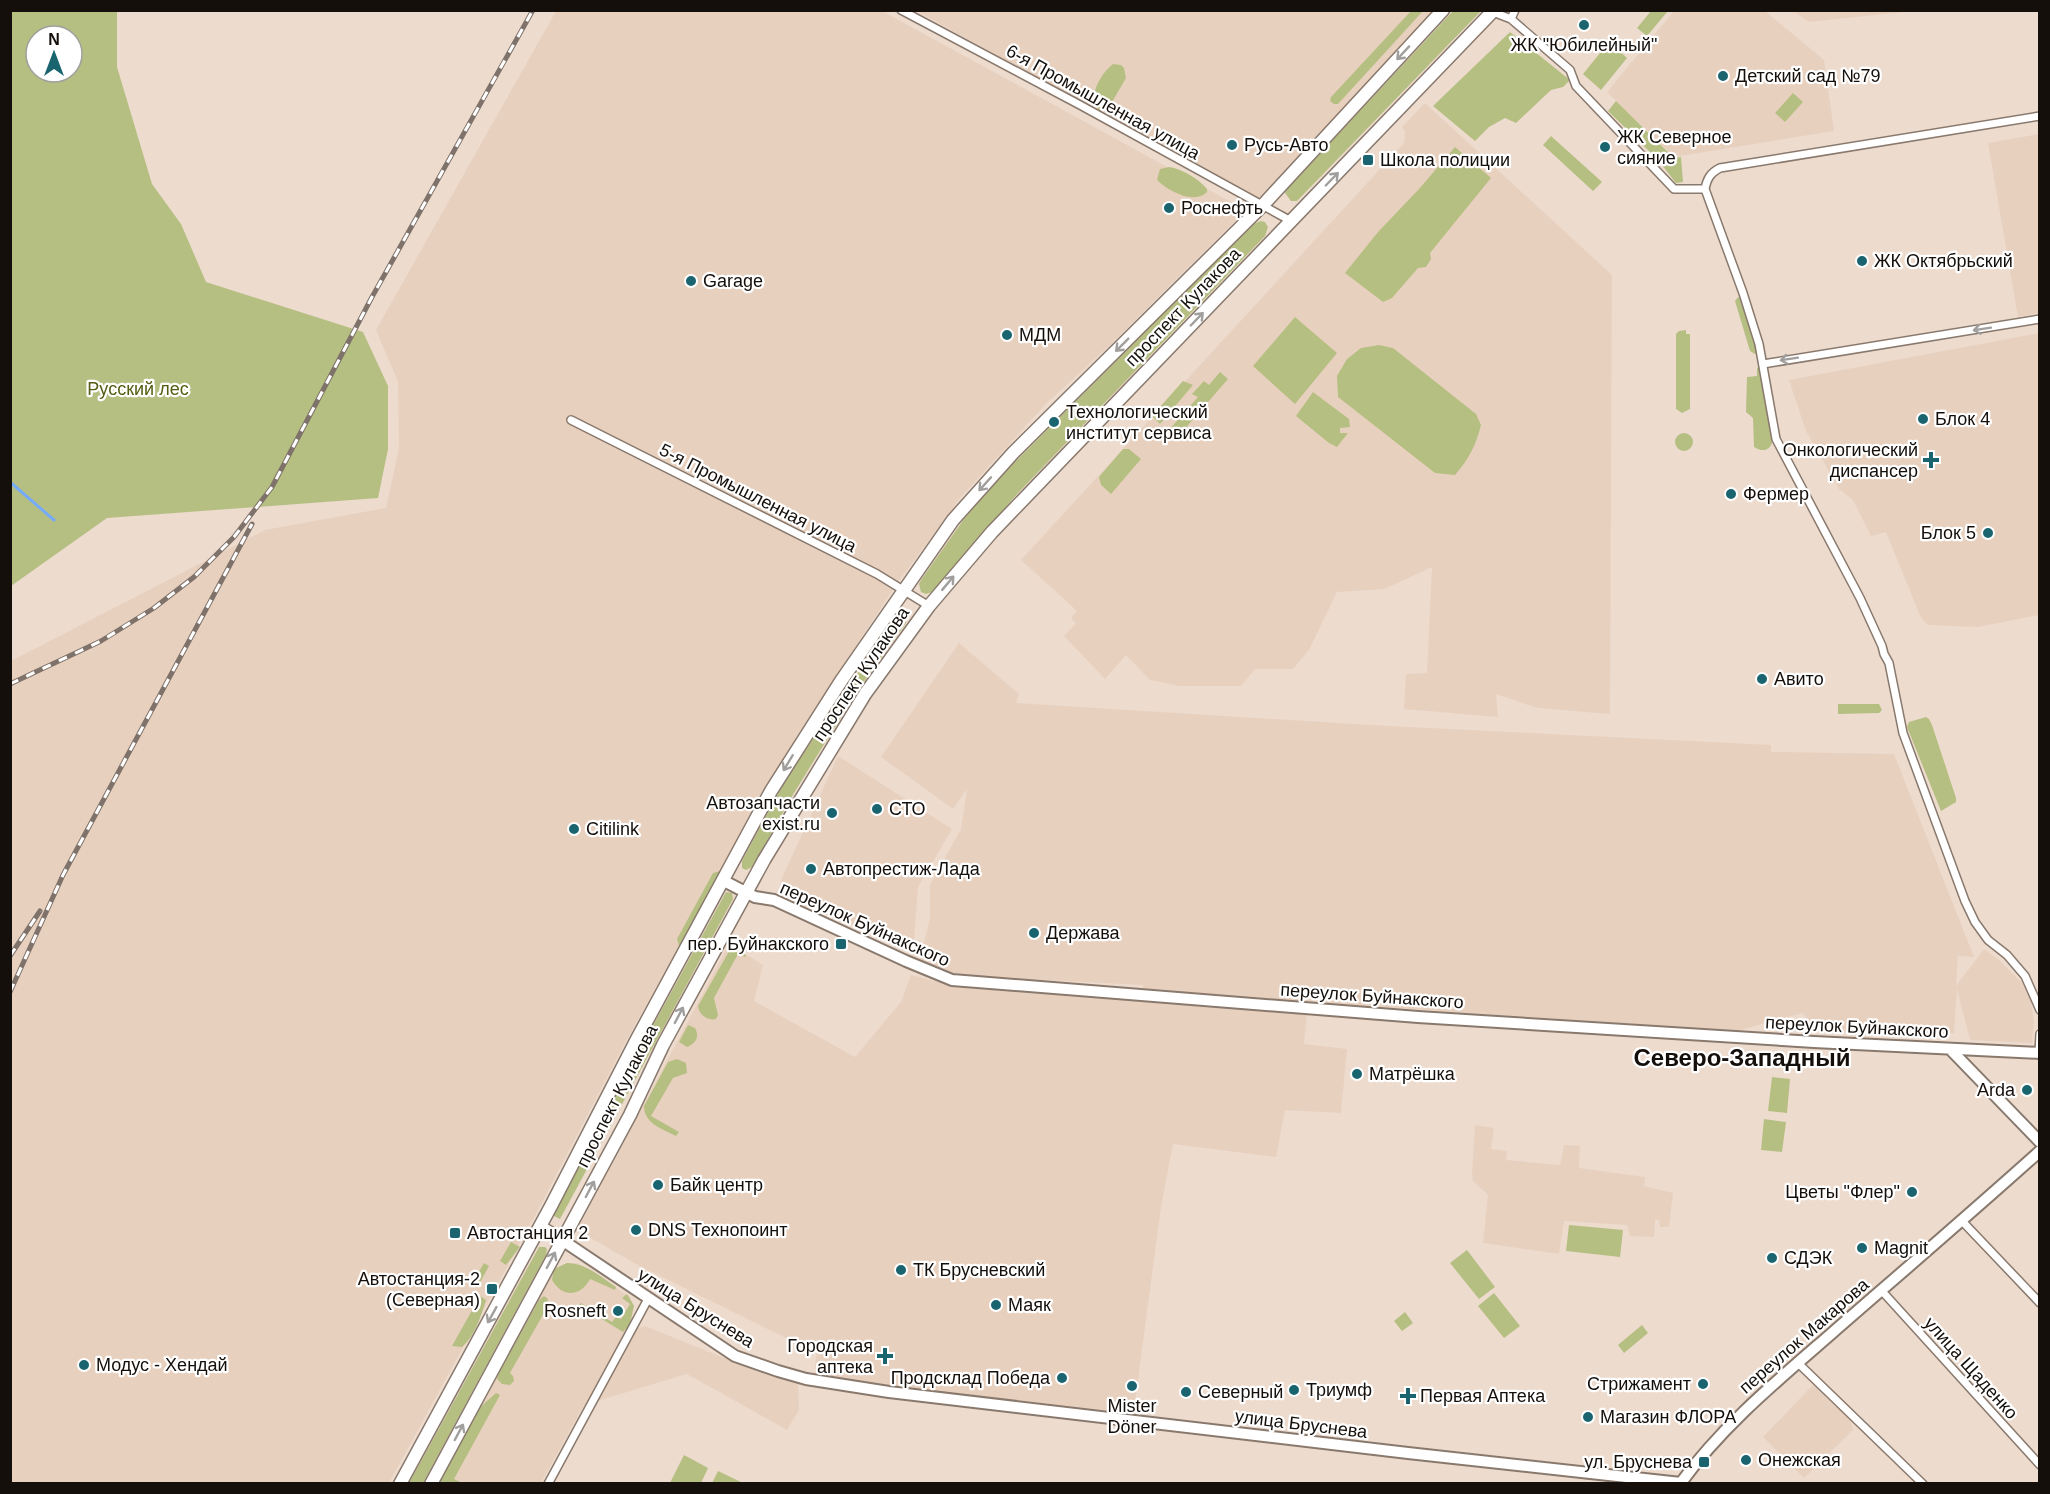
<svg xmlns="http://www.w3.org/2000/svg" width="2050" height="1494" viewBox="0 0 2050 1494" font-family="Helvetica,sans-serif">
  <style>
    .built { fill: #e8d0be }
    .green { fill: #b6bf82; fill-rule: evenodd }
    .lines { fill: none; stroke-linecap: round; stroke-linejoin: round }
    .stream { stroke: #76abfa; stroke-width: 3 }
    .street-casing { stroke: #89796d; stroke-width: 10 }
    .secondary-casing { stroke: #89796d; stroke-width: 14 }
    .primary-casing { stroke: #89796d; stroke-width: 15 }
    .street { stroke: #fff; stroke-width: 7 }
    .secondary { stroke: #fff; stroke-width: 10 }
    .primary { stroke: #fff; stroke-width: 12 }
    .rail-casing { stroke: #7e726a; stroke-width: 5 }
    .rail { stroke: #fff; stroke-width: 3; stroke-dasharray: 9; stroke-linecap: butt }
    .oneway { stroke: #a19f9d }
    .poi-dot { fill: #1a6470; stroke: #fff; stroke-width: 2 }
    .labels { text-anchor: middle; stroke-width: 4.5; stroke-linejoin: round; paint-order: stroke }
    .poi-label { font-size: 18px; fill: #150f0b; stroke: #fff; text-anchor: start }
    .street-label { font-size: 18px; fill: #150f0b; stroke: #fff }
    .park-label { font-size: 18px; fill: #565d12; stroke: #fff }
    .district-label { font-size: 24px; font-weight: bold; fill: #150f0b; stroke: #fff }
  </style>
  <rect width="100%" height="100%" fill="#eddbce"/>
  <path class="built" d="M 556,11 L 882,11 L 1246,210 L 1109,346 L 1046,404 L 961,497 L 898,582 L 797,735 L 626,1041 L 537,1212 L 389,1483 L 11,1484 L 11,661 L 265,530 L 386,508 L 399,448 L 398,382 L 376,330 Z
    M 917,11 L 1435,11 L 1260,202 Z
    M 1674,11 L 1765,11 L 1824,60 L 1834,131 L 1674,157 L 1607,92 Z
    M 1793,11 L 1914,11 L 1809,22 Z
    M 1425,103 L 1612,275 L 1610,714 L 1537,708 L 1496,694 L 1498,717 L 1404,709 L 1406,674 L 1427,673 L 1432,567 L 1384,589 L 1337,592 L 1309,650 L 1293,669 L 1255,669 L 1241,686 L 1180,686 L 1150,680 L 1126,655 L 1105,679 L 1064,636 L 1076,623 L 1071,618 L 1077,611 L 1021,560 L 1404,143 L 1405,132 L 1402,127 Z
    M 2039,134 L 2039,313 L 2018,317 L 1988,143 Z
    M 2039,333 L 2039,615 L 1977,627 L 1928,625 L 1921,618 L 1886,532 L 1871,536 L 1853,500 L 1839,489 L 1806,431 L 1789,380 Z
    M 959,643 L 1019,694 L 1016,703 L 1369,725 L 1771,745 L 1771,752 L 1894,754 L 1974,957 L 1958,956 L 1956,986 L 1984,949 L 1999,960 L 2022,983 L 2031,1002 L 2034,1022 L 2032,1043 L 1970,1040 L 1957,989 L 1954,1033 L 1818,1030 L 1802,1013 L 1737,1031 L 1143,991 L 1143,985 L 964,976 L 945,971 L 919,961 L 930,919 L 930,885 L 961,829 L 967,789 L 953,809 L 881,757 Z
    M 838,756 L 952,829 L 918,887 L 914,941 L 910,952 L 792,897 L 781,880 Z
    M 729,944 L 763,965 L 754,1001 L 855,1057 L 901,1002 L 911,975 L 957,987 L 1307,1012 L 1304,1044 L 1347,1049 L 1341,1113 L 1285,1110 L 1276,1157 L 1173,1144 L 1161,1207 L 1133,1417 L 889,1388 L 814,1376 L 817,1348 L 796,1343 L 634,1263 L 577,1230 Z
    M 1475,1125 L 1494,1128 L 1491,1149 L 1507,1151 L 1506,1160 L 1560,1165 L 1564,1145 L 1580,1146 L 1579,1168 L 1645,1177 L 1644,1186 L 1673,1193 L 1669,1227 L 1660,1227 L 1659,1220 L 1655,1219 L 1654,1237 L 1630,1236 L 1627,1225 L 1564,1221 L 1559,1254 L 1483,1243 L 1488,1195 L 1473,1181 L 1472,1174 Z
    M 567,1263 L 577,1263 L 586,1268 L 630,1297 L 634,1306 L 630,1324 L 636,1329 L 645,1326 L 739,1364 L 798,1384 L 799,1410 L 787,1430 L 687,1374 L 584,1405 L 541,1483 L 439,1484 L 554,1269 Z
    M 1813,1385 L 1851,1421 L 1853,1430 L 1804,1478 L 1763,1437 Z"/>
  <path class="green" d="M 11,10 L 117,11 L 117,67 L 152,184 L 181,224 L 206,282 L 363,332 L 388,386 L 388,449 L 378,498 L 107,518 L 11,586 ZM 36,36 L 72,36 L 72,72 L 36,72 Z
    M 1411,11 L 1423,11 L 1338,104 L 1334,104 L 1330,101 L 1331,97 Z
    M 1453,11 L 1481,11 L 1297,201 L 1291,201 L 1285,193 L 1287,189 Z
    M 1651,11 L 1668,11 L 1647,36 L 1637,28 Z
    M 1510,32 L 1570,80 L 1563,87 L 1551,90 L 1516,123 L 1505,118 L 1489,127 L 1475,141 L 1433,106 Z
    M 1609,42 L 1627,58 L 1601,90 L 1583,74 Z
    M 1113,64 L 1121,65 L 1124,68 L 1126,78 L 1108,109 L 1100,111 C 1086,99 1100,74 1113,64 Z
    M 1793,93 L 1803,102 L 1785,122 L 1775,113 Z
    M 1616,101 L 1674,158 L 1681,157 L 1683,182 L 1676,183 L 1658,160 L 1608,111 Z
    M 1551,136 L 1602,182 L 1593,191 L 1543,145 Z
    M 1455,147 L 1491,178 L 1430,253 L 1431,259 L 1426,267 L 1418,268 L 1392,298 L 1383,302 L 1345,273 L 1378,232 L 1419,189 Z
    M 1169,167 C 1182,169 1198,178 1207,189 L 1207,192 C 1194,205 1168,191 1157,180 L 1160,169 Z
    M 1261,221 L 1265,222 L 1268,227 L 1265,236 L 1018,493 L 932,592 L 926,594 L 921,592 L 919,584 L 921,580 L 964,519 L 996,481 L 1253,224 Z
    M 1738,297 L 1742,298 L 1758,353 L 1755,354 L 1750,351 L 1735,301 Z
    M 1295,317 L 1337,353 L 1295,404 L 1253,366 Z
    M 1686,330 L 1686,334 L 1690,334 L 1690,409 L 1682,413 L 1676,409 L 1676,334 L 1679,331 Z
    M 1379,345 L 1393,348 L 1476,414 L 1481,425 C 1476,445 1469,459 1455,475 L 1435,473 L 1338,397 L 1337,376 L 1347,359 L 1361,348 Z
    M 1760,366 L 1773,440 C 1771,450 1763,453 1754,447 L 1753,418 L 1746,412 L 1747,377 L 1757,376 L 1757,368 Z
    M 1220,372 L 1228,379 L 1176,439 L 1168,431 L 1198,397 L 1192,394 L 1204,381 L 1209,385 Z
    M 1183,381 L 1193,385 L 1160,424 L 1152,416 Z
    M 1313,392 L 1349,419 L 1350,427 L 1340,428 L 1340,433 L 1348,433 L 1337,447 L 1329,443 L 1296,416 Z
    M1675 442a9 9 0 1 1 18 0a9 9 0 1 1-18 0Z
    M 1123,449 L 1129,449 L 1141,459 L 1111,494 L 1101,485 L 1099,477 Z
    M 898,616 L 903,617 L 906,623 L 855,694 L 794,793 L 752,867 L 746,870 L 742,868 L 742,861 L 785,781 L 848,687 Z
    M 1838,704 L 1879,704 L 1882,710 L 1879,713 L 1838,714 Z
    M 1926,717 L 1929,719 L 1932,725 L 1956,798 L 1956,802 L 1941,811 L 1907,727 L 1909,722 Z
    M 720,871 L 724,872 L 681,951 L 677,939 L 713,873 Z
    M 726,892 L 732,893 L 733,899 L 560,1219 L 550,1214 Z
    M 732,946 L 746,955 L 745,957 L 738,954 L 714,998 L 718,1015 L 716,1019 C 708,1021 699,1015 698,1006 Z
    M 688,1025 L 695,1028 C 700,1037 696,1043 687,1047 L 679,1042 Z
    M 677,1059 L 686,1063 L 687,1073 L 673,1078 L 651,1116 L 679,1132 L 676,1136 C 663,1129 644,1124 644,1106 L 668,1062 Z
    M 1772,1077 L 1790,1079 L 1787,1113 L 1768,1111 Z
    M 1764,1119 L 1786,1122 L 1782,1152 L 1761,1150 Z
    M 1569,1225 L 1623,1230 L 1620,1257 L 1566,1251 Z
    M 511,1242 L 520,1247 L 506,1265 L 500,1261 Z
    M 539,1247 L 545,1247 L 547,1249 L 546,1255 L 423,1483 L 409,1483 Z
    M 1467,1250 L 1495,1287 L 1479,1299 L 1450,1263 Z
    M 484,1263 L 489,1266 L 477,1288 L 471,1285 Z
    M 567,1263 C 586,1263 601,1277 616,1287 L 615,1290 L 590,1279 C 581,1296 563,1299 552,1280 L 554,1269 Z
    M 1494,1293 L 1520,1326 L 1504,1338 L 1478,1306 Z
    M 627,1294 L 634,1306 L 630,1324 L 623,1332 L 579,1305 L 581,1303 L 612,1322 L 616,1317 L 621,1319 L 630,1304 L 622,1298 Z
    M 480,1296 L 486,1300 C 481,1316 475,1336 462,1347 L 452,1346 Z
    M 544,1296 L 548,1299 L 544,1313 L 510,1373 L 513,1376 L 514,1381 L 510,1385 L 502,1384 L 497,1379 L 498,1375 L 539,1300 Z
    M 1405,1312 L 1413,1323 L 1402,1331 L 1394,1321 Z
    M 1642,1325 L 1648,1333 L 1624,1353 L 1618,1345 Z
    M 496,1393 L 500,1395 L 454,1479 L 462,1483 L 439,1484 L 478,1409 Z
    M 684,1455 L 708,1468 L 701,1483 L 670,1483 Z
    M 718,1471 L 743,1483 L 712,1483 Z"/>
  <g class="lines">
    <path class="stream" d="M 10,482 L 54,520"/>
    <defs>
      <path id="street" d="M 901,10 L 1080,105 L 1291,221
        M 1493,12 L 1511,19 L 1570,70 L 1576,86 L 1674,189 L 1705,189
        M 1511,19 L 1515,10
        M 2040,116 L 1720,168 C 1710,173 1707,179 1705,189 L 1743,293 L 1759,344 L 1776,439 L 1860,598 L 1882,646 L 1884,654 L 1889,663 L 1903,733 L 1965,901 L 1975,922 L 1988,940 L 2007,955 L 2025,976 L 2040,1010
        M 1763,364 L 2040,319
        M 571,420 L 877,574 L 929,606
        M 2039,1053 L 2040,1034
        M 1962,1221 L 2040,1303
        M 1881,1290 L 2040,1465
        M 1798,1363 L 1923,1484
        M 548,1484 L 648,1299"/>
      <path id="secondary" d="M 724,881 L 755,897 L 774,900 L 906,961 L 952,980 L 1418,1017 L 1814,1042 L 2040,1053
        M 1950,1049 L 2040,1142
        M 562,1240 L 735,1356 L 778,1371 L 806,1379 L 889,1392 L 1408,1453 L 1681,1483
        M 1680,1484 C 1722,1426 1778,1380 1831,1334 C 1901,1273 1971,1213 2040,1151"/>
      <path id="primary" d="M 540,1227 L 562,1240
        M 400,1484 L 551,1206 L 637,1039 L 771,791 L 841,681 L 953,520 L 1013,453 L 1262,206 L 1443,10
        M 431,1484 L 630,1115 L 663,1045 L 764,860 L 865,694 L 929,606 L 992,532 L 1494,10"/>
    </defs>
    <use href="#street" class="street-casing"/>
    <use href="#secondary" class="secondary-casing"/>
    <use href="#primary" class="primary-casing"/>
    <use href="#street" class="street"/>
    <use href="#secondary" class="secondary"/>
    <use href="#primary" class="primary"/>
    <defs>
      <path id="rail" d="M 10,684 L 101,641 L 154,608 L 194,577 L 234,537 L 272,487 L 372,297 L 533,10
        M 10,956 L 40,911
        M 10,992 L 63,875 L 252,524"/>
    </defs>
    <use href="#rail" class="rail-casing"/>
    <use href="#rail" class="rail"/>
  </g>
  <defs><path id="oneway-shaft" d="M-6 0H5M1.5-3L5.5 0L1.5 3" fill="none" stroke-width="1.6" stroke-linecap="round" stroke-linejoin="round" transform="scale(1.5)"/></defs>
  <g class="oneway">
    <use href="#oneway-shaft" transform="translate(1403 53) rotate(133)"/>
    <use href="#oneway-shaft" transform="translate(1332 179) rotate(-46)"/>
    <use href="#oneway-shaft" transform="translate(1197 319) rotate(-46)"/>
    <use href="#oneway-shaft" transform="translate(1982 329) rotate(171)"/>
    <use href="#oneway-shaft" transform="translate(1122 345) rotate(135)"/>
    <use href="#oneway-shaft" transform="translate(1789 359) rotate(171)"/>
    <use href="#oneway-shaft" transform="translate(985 484) rotate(132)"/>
    <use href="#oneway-shaft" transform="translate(948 583) rotate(-50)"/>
    <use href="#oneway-shaft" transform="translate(788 763) rotate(121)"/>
    <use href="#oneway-shaft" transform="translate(679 1015) rotate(-62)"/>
    <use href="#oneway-shaft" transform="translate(590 1189) rotate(-62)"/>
    <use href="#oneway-shaft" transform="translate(551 1260) rotate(-62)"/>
    <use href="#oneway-shaft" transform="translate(492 1315) rotate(119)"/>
    <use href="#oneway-shaft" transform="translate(459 1432) rotate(-62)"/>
  </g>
  <g class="poi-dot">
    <circle cx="1584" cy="25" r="6"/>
    <circle cx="1723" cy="76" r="6"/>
    <circle cx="1232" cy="145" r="6"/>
    <circle cx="1605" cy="147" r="6"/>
    <rect x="1362" y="154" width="12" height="12" rx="3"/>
    <circle cx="1169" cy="208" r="6"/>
    <circle cx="1862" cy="261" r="6"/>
    <circle cx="691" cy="281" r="6"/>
    <circle cx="1007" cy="335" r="6"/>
    <circle cx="1923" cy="419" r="6"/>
    <circle cx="1054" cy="422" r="6"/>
    <path d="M1928 451h6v6h6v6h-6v6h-6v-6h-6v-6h6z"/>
    <circle cx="1731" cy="494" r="6"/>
    <circle cx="1988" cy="533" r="6"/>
    <circle cx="1762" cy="679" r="6"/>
    <circle cx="877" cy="809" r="6"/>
    <circle cx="832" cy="813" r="6"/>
    <circle cx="574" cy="829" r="6"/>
    <circle cx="811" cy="869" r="6"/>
    <circle cx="1034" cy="933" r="6"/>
    <rect x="835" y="938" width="12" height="12" rx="3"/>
    <circle cx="1357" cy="1074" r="6"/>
    <circle cx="2027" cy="1090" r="6"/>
    <circle cx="658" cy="1185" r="6"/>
    <circle cx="1912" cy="1192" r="6"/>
    <circle cx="636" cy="1230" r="6"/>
    <rect x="449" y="1227" width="12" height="12" rx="3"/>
    <circle cx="1862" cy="1248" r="6"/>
    <circle cx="1772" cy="1258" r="6"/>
    <circle cx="901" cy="1270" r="6"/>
    <rect x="486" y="1283" width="12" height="12" rx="3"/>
    <circle cx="996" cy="1305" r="6"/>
    <circle cx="618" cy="1311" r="6"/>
    <path d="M882 1347h6v6h6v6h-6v6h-6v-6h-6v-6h6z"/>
    <circle cx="84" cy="1365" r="6"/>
    <circle cx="1062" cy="1378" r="6"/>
    <circle cx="1703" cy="1384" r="6"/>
    <circle cx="1132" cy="1386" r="6"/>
    <circle cx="1294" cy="1390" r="6"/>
    <circle cx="1186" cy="1392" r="6"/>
    <path d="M1405 1387h6v6h6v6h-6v6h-6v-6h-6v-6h6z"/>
    <circle cx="1588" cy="1417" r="6"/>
    <circle cx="1746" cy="1460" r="6"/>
    <rect x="1698" y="1456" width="12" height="12" rx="3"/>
  </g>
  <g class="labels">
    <g class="poi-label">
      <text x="1584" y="51" text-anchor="middle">ЖК "Юбилейный"</text>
      <text x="1735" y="82">Детский сад №79</text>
      <text x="1617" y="143">ЖК Северное<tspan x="1617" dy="21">сияние</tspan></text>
      <text x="1244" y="151">Русь-Авто</text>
      <text x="1380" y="166">Школа полиции</text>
      <text x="1181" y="214">Роснефть</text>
      <text x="1874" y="267">ЖК Октябрьский</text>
      <text x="703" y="287">Garage</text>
      <text x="1019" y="341">МДМ</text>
      <text x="1066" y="418">Технологический<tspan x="1066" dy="21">институт сервиса</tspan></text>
      <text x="1935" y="425">Блок 4</text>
      <text x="1918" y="456" text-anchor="end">Онкологический<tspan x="1918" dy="21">диспансер</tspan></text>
      <text x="1743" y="500">Фермер</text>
      <text x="1976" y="539" text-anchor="end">Блок 5</text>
      <text x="1774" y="685">Авито</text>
      <text x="820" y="809" text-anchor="end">Автозапчасти<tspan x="820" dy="21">exist.ru</tspan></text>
      <text x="889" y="815">СТО</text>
      <text x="586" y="835">Citilink</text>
      <text x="823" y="875">Автопрестиж-Лада</text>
      <text x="1046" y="939">Держава</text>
      <text x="829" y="950" text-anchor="end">пер. Буйнакского</text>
      <text x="1369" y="1080">Матрёшка</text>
      <text x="2015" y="1096" text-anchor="end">Arda</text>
      <text x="670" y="1191">Байк центр</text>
      <text x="1900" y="1198" text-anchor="end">Цветы "Флер"</text>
      <text x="648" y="1236">DNS Технопоинт</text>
      <text x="467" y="1239">Автостанция 2</text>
      <text x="1874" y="1254">Magnit</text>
      <text x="1784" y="1264">СДЭК</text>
      <text x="913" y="1276">ТК Брусневский</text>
      <text x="480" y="1285" text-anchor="end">Автостанция-2<tspan x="480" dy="21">(Северная)</tspan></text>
      <text x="1008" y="1311">Маяк</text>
      <text x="606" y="1317" text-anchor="end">Rosneft</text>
      <text x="873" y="1352" text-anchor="end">Городская<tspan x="873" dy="21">аптека</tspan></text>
      <text x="96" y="1371">Модус - Хендай</text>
      <text x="1050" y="1384" text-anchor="end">Продсклад Победа</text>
      <text x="1691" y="1390" text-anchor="end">Стрижамент</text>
      <text x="1306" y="1396">Триумф</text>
      <text x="1198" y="1398">Северный</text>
      <text x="1420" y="1402">Первая Аптека</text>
      <text x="1132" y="1412" text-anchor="middle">Mister<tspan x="1132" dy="21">Döner</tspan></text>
      <text x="1600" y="1423">Магазин ФЛОРА</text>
      <text x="1758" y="1466">Онежская</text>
      <text x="1692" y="1468" text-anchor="end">ул. Бруснева</text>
    </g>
    <g class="street-label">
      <text transform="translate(1103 102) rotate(29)" y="6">6-я Промышленная улица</text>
      <text transform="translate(1183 307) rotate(-46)" y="6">проспект Кулакова</text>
      <text transform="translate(758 498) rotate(27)" y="6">5-я Промышленная улица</text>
      <text transform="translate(861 674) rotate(-56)" y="6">проспект Кулакова</text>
      <text transform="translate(865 924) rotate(24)" y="6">переулок Буйнакского</text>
      <text transform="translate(1372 996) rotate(4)" y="6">переулок Буйнакского</text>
      <text transform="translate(1857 1027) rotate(3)" y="6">переулок Буйнакского</text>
      <text transform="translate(617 1096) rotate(-63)" y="6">проспект Кулакова</text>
      <text transform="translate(696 1308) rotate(32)" y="6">улица Бруснева</text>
      <text transform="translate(1804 1336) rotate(-41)" y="6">переулок Макарова</text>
      <text transform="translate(1971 1368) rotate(48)" y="6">улица Щаденко</text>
      <text transform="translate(1301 1424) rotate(7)" y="6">улица Бруснева</text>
    </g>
    <g class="park-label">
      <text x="138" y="395">Русский лес</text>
    </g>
    <g class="district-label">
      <text x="1742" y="1066">Северо-Западный</text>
    </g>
  </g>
  <rect width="2050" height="1494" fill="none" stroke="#150f0b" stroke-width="24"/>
  <g transform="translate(54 54)"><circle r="28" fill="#ffffff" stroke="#a19f9d" stroke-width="1.5"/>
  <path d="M0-4.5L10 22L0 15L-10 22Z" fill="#1a6470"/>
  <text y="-9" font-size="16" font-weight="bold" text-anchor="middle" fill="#150f0b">N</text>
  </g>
</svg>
